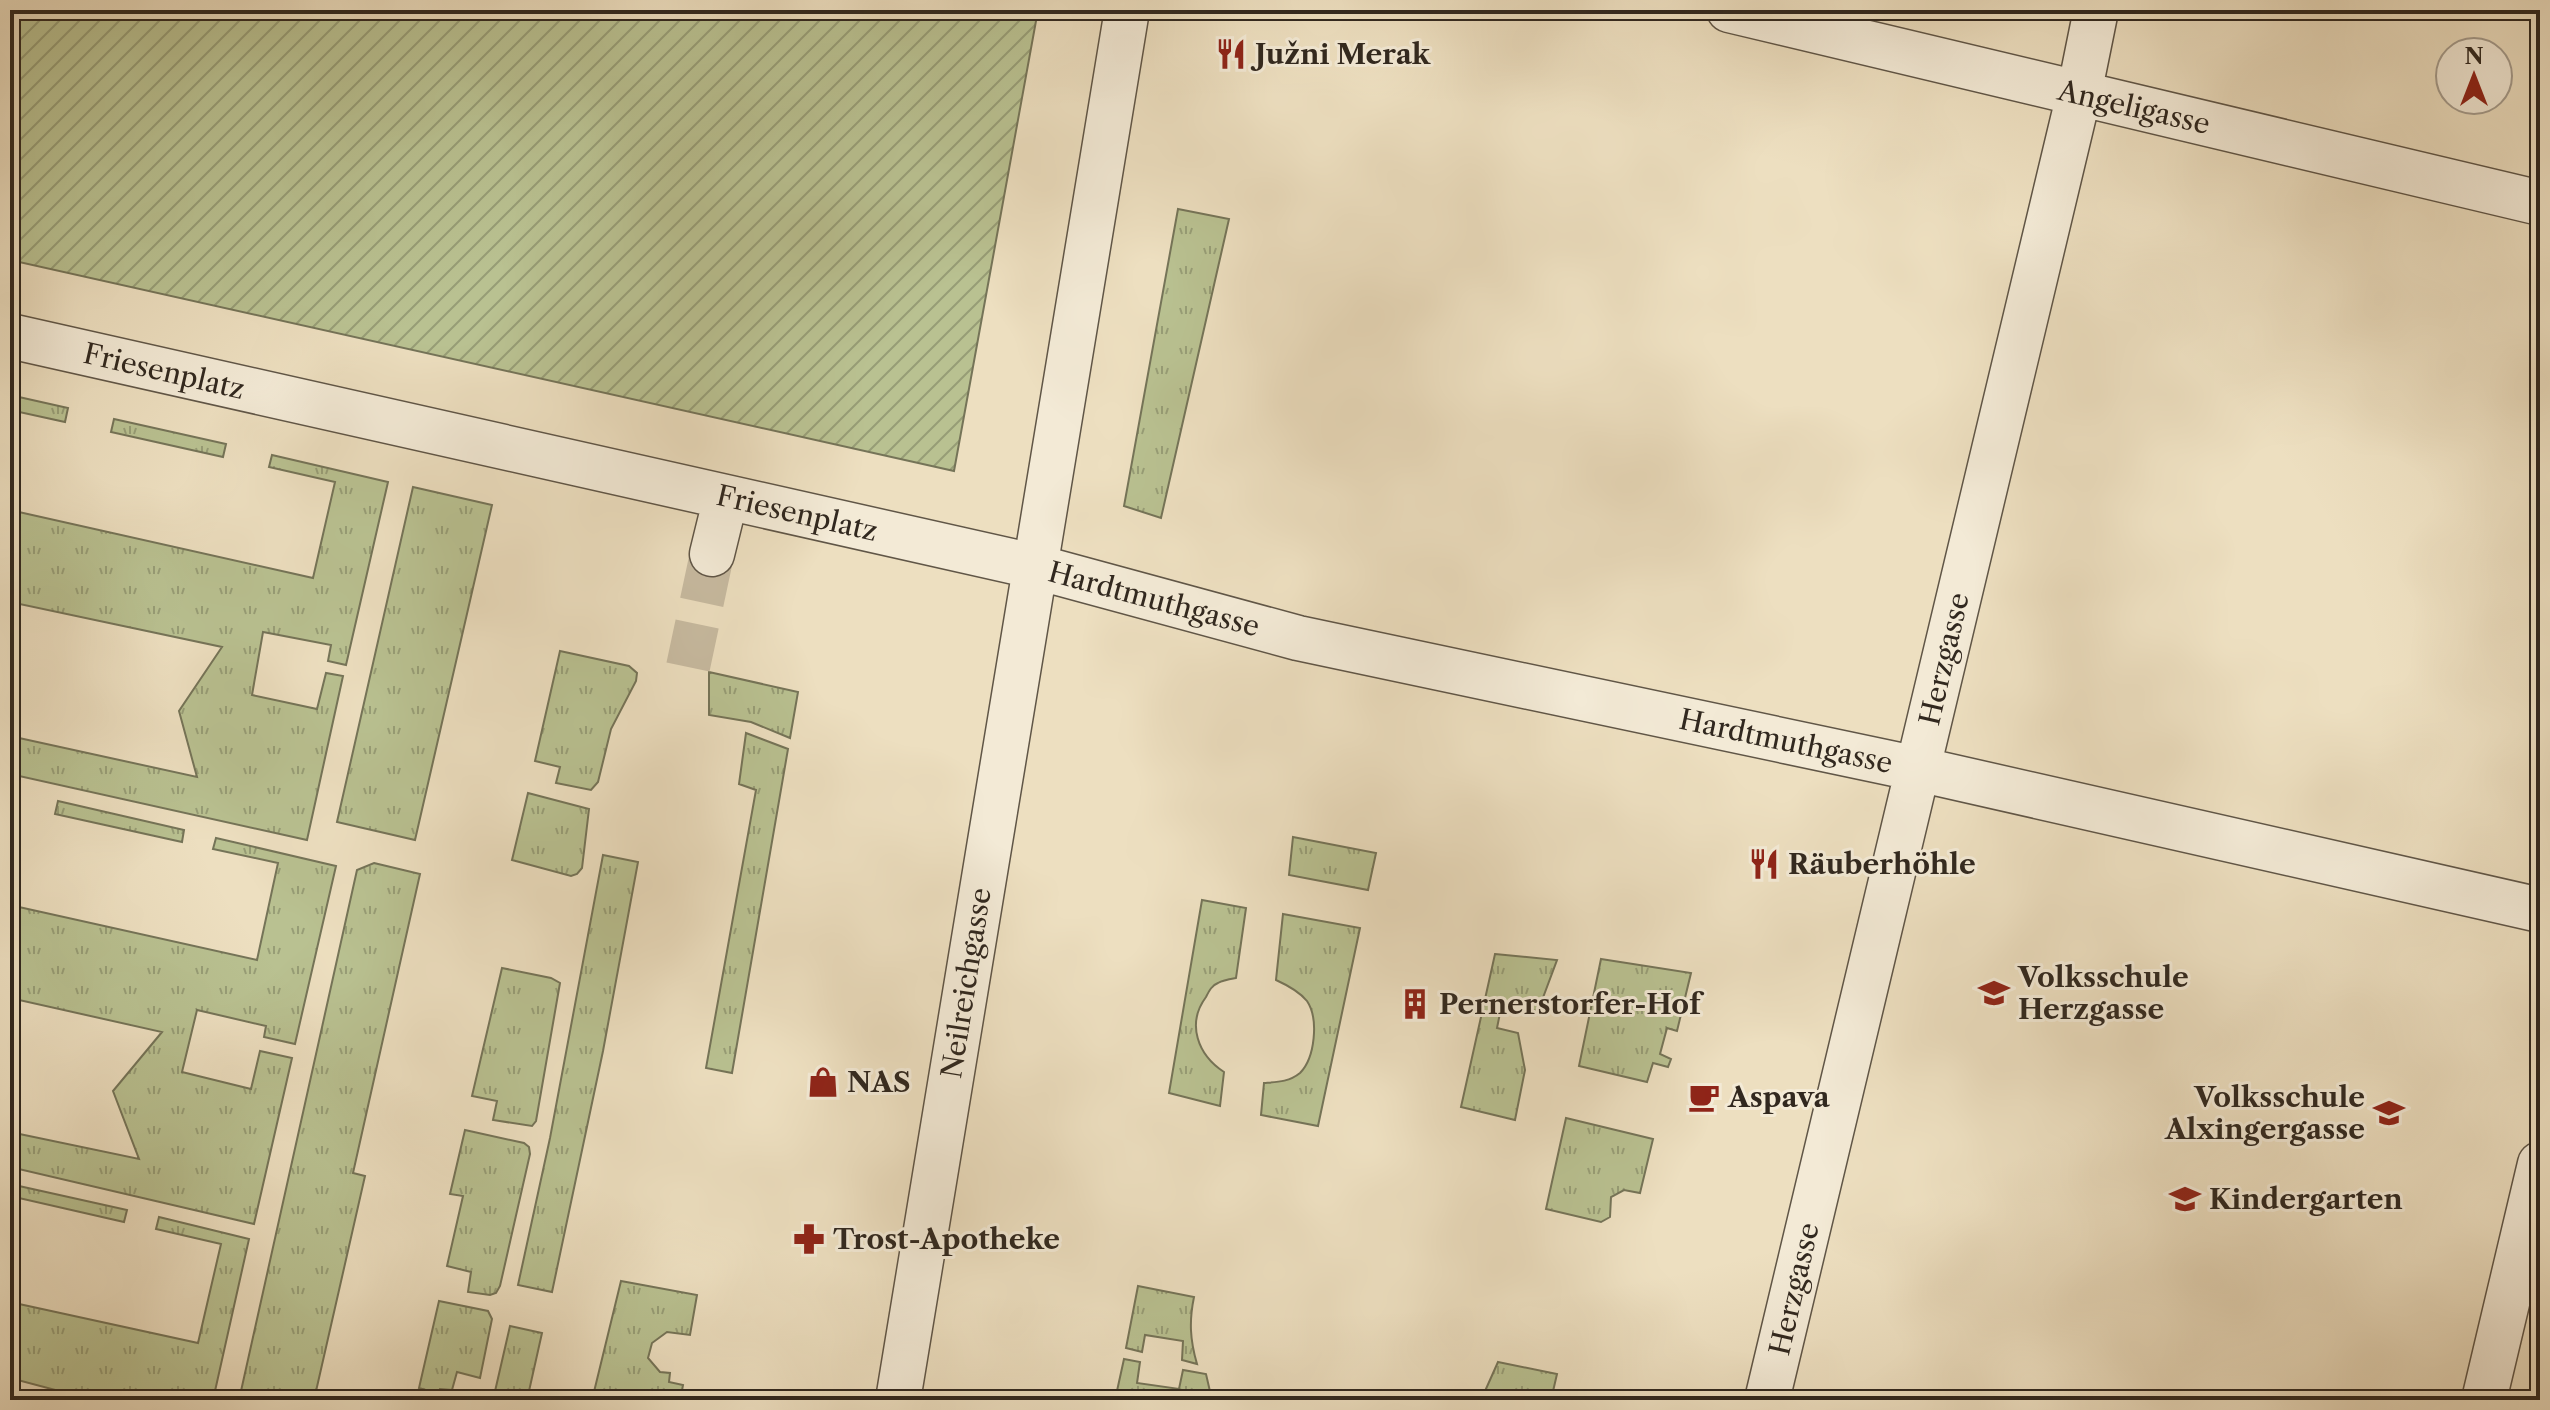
<svg xmlns="http://www.w3.org/2000/svg" width="2550" height="1410" viewBox="0 0 2550 1410" font-family="'Libre Caslon Text',serif">
  <style>
    .grass { fill: url(#grass-tufts); stroke: #757458; stroke-width: 2 }
    .garden { fill: url(#garden-furrows); stroke: #757458; stroke-width: 2 }
    .lines { fill: none; stroke-linecap: round; stroke-linejoin: round }
    .minor-tunnel { stroke: #c7baa0; stroke-width: 44; stroke-dasharray: 44 22; stroke-linecap: butt }
    .minor-casing { stroke: #605647; stroke-width: 47 }
    .minor { stroke: #f3ead6; stroke-width: 44 }
    .labels { text-anchor: middle; stroke-width: 6; stroke-linejoin: round; paint-order: stroke }
    .poi-label { font-size: 28px; font-weight: bold; fill: #31281f; stroke: #f3ead6; text-anchor: start }
    .street-label { font-size: 28px; fill: #31281f; stroke: #f3ead6 }
  </style>
  <defs>
    <pattern id="grass-tufts" width="24" height="20" patternUnits="userSpaceOnUse" patternTransform="scale(2)"><rect width="24" height="20" fill="#b9c191"/><path d="M3 7l-1-3M5 7V3M7 7l1-3M15 17l-1-3M17 17v-4M19 17l1-3" fill="none" stroke="#979d76"/></pattern>
    <pattern id="garden-furrows" width="10" height="10" patternUnits="userSpaceOnUse" patternTransform="scale(2)"><rect width="10" height="10" fill="#b9c191"/><path d="M-1 1l2-2M0 10L10 0M9 11l2-2" fill="none" stroke="#979d76"/></pattern>
  </defs>
  <rect width="100%" height="100%" fill="#eddfc0"/>
  <filter id="stains"><feTurbulence type="fractalNoise" baseFrequency=".0025" numOctaves="4"/><feColorMatrix values="0 0 0 0 .2 0 0 0 0 .09 0 0 0 0 .02 0 0 0 .5 -.17"/></filter>
  <radialGradient id="worn" r=".72"><stop offset=".6" stop-color="#630" stop-opacity="0"/><stop offset="1" stop-color="#630" stop-opacity=".3"/></radialGradient>
  <path class="grass" d="M 1178,209 L 1229,219 L 1161,518 L 1124,506 Z
    M 10,395 L 68,408 L 65,422 L 10,410 Z
    M 114,419 L 226,444 L 223,457 L 111,432 Z
    M 272,455 L 388,482 L 346,665 L 328,661 L 331,645 L 263,632 L 252,695 L 317,709 L 326,673 L 343,676 L 307,840 L 10,774 L 10,736 L 197,777 L 179,711 L 222,647 L 10,602 L 10,510 L 313,578 L 335,482 L 269,467 Z
    M 413,487 L 492,505 L 415,840 L 337,822 Z
    M 560,651 L 629,666 L 637,673 L 636,681 L 611,729 L 598,782 L 591,790 L 556,783 L 560,767 L 535,761 Z
    M 709,672 L 798,692 L 790,738 L 751,722 L 709,715 Z
    M 746,733 L 788,749 L 732,1073 L 706,1068 L 756,790 L 739,784 Z
    M 528,793 L 589,809 L 582,868 L 577,874 L 571,876 L 512,860 Z
    M 58,801 L 184,830 L 182,842 L 55,814 Z
    M 1293,837 L 1376,853 L 1368,890 L 1289,875 Z
    M 216,838 L 336,866 L 295,1044 L 264,1037 L 266,1026 L 197,1010 L 182,1072 L 251,1089 L 260,1051 L 292,1058 L 254,1224 L 10,1167 L 10,1132 L 139,1159 L 113,1091 L 162,1032 L 10,998 L 10,905 L 257,960 L 278,863 L 213,849 Z
    M 603,855 L 638,862 L 603,1051 L 552,1292 L 518,1285 L 550,1138 Z
    M 374,863 L 420,874 L 353,1173 L 365,1176 L 314,1400 L 239,1400 L 357,870 Z
    M 1202,900 L 1246,908 L 1236,978 C 1230,979 1223,980 1218,983 C 1212,985 1209,991 1206,997 C 1186,1024 1198,1055 1224,1072 L 1220,1106 L 1169,1093 Z
    M 1283,914 L 1360,928 L 1318,1126 L 1261,1115 L 1264,1083 C 1277,1082 1289,1082 1300,1073 C 1315,1058 1319,1019 1307,1001 C 1299,991 1287,985 1276,980 Z
    M 1495,954 L 1557,960 L 1538,1011 L 1501,1008 L 1497,1028 L 1518,1033 L 1525,1070 L 1515,1120 L 1461,1107 Z
    M 1601,959 L 1691,973 L 1677,1031 L 1667,1028 L 1660,1054 L 1671,1059 L 1668,1067 L 1653,1063 L 1647,1082 L 1579,1066 Z
    M 502,968 L 551,978 L 560,983 L 536,1121 L 532,1126 L 493,1120 L 497,1101 L 472,1096 Z
    M 1566,1118 L 1653,1139 L 1640,1193 L 1624,1190 L 1611,1197 L 1610,1217 L 1601,1222 L 1546,1209 Z
    M 465,1130 L 524,1143 L 529,1147 L 530,1154 L 500,1286 L 496,1293 L 490,1295 L 468,1292 L 471,1272 L 447,1266 L 463,1196 L 450,1194 Z
    M 10,1184 L 127,1210 L 124,1222 L 10,1196 Z
    M 159,1217 L 249,1239 L 213,1400 L 93,1400 L 10,1378 L 10,1302 L 198,1343 L 221,1244 L 156,1229 Z
    M 621,1281 L 697,1295 L 690,1335 L 667,1332 L 652,1343 L 648,1358 L 660,1372 L 670,1373 L 669,1382 L 683,1385 L 681,1396 L 659,1393 L 658,1400 L 592,1400 Z
    M 1138,1286 L 1194,1297 C 1189,1321 1190,1340 1197,1364 L 1182,1360 L 1183,1341 L 1145,1335 L 1142,1352 L 1126,1348 Z
    M 439,1301 L 488,1311 L 492,1319 L 480,1378 L 457,1372 L 452,1390 L 440,1389 L 439,1394 L 419,1388 Z
    M 510,1326 L 542,1333 L 527,1400 L 493,1400 Z
    M 1124,1359 L 1140,1362 L 1137,1383 L 1179,1389 L 1183,1370 L 1206,1374 L 1212,1400 L 1115,1400 Z
    M 1498,1362 L 1557,1374 L 1551,1400 L 1481,1400 Z"/>
  <path class="garden" d="M 10,10 L 1038,10 L 954,471 L 10,260 Z"/>
  <g class="lines">
    <path class="minor-tunnel" d="M 688,667 L 712,554"/>
    <defs>
      <path id="minor" d="M 1729,10 L 2540,203
        M 10,336 L 1033,566 L 1298,638 L 1918,769 L 2540,910
        M 712,554 L 726,497
        M 898,1400 L 1127,10
        M 1767,1400 L 2079,94 L 2096,10
        M 2484,1400 L 2540,1164"/>
    </defs>
    <use href="#minor" class="minor-casing"/>
    <use href="#minor" class="minor"/>
  </g>
  <defs>
    <symbol id="restaurant-bare" viewBox="-9 -9 18 18"><path d="M-5-6h1v4h1v-4h1v4h1v-4h1v5L-1.5 .5V6h-2V.5L-5-1ZM5-6V6H3V1.5H1.5Q1.5-4 5-6Z" fill="#8f2418" stroke="#f3ead6" stroke-width="2.5" paint-order="stroke"/></symbol>
    <symbol id="school-bare" viewBox="-9 -9 18 18"><path d="M0-5L7-2L0 1L-7-2ZM-4 1L0 2.5L4 1V4Q0 6-4 4Z" fill="#8f2418" stroke="#f3ead6" stroke-width="2.5" paint-order="stroke"/></symbol>
    <symbol id="building-bare" viewBox="-9 -9 18 18"><path d="M-4-6H4V6H1V3H-1V6H-4ZM-2.5-4.3h1.7v1.8h-1.7ZM.8-4.3h1.7v1.8H.8ZM-2.5-1h1.7V.8h-1.7ZM.8-1h1.7V.8H.8Z" fill="#8f2418" stroke="#f3ead6" stroke-width="2.5" paint-order="stroke"/></symbol>
    <symbol id="shop-bare" viewBox="-9 -9 18 18"><path d="M-5-2.5h2.3a2.7 3.5 0 0 1 5.4 0H5L5.5 6h-11ZM-1.5-2.5h3a1.5 2.3 0 0 0-3 0Z" fill="#8f2418" stroke="#f3ead6" stroke-width="2.5" paint-order="stroke"/></symbol>
    <symbol id="cafe-bare" viewBox="-9 -9 18 18"><path d="M-5.5-4.5H6V0H3Q3 3.5 0 3.5H-2.5Q-5.5 3.5-5.5 0ZM3-3.2v2h1.7v-2ZM-6 4.5H4V6H-6Z" fill="#8f2418" stroke="#f3ead6" stroke-width="2.5" paint-order="stroke"/></symbol>
    <symbol id="pharmacy-bare" viewBox="-9 -9 18 18"><path d="M-2-6h4v4h4v4h-4v4h-4v-4h-4v-4h4Z" fill="#8f2418" stroke="#f3ead6" stroke-width="2.5" paint-order="stroke"/></symbol>
  </defs>
  <g fill-rule="evenodd">
    <use href="#restaurant-bare" x="1209" y="32" width="44" height="44"/>
    <use href="#restaurant-bare" x="1742" y="842" width="44" height="44"/>
    <use href="#school-bare" x="1972" y="971" width="44" height="44"/>
    <use href="#building-bare" x="1393" y="982" width="44" height="44"/>
    <use href="#shop-bare" x="801" y="1060" width="44" height="44"/>
    <use href="#cafe-bare" x="1682" y="1075" width="44" height="44"/>
    <use href="#school-bare" x="2367" y="1091" width="44" height="44"/>
    <use href="#school-bare" x="2163" y="1177" width="44" height="44"/>
    <use href="#pharmacy-bare" x="787" y="1217" width="44" height="44"/>
  </g>
  <g class="labels">
    <g class="poi-label">
      <text x="1255" y="64">Južni Merak</text>
      <text x="1788" y="874">Räuberhöhle</text>
      <text x="2018" y="987">Volksschule<tspan x="2018" dy="32">Herzgasse</tspan></text>
      <text x="1439" y="1014">Pernerstorfer-Hof</text>
      <text x="847" y="1092">NAS</text>
      <text x="1728" y="1107">Aspava</text>
      <text x="2365" y="1107" text-anchor="end">Volksschule<tspan x="2365" dy="32">Alxingergasse</tspan></text>
      <text x="2209" y="1209">Kindergarten</text>
      <text x="833" y="1249">Trost-Apotheke</text>
    </g>
    <g class="street-label">
      <text transform="translate(2134 107) rotate(13)" y="10">Angeligasse</text>
      <text transform="translate(164 371) rotate(13)" y="10">Friesenplatz</text>
      <text transform="translate(797 513) rotate(13)" y="10">Friesenplatz</text>
      <text transform="translate(1154 599) rotate(15)" y="10">Hardtmuthgasse</text>
      <text transform="translate(1944 659) rotate(-77)" y="10">Herzgasse</text>
      <text transform="translate(1786 741) rotate(12)" y="10">Hardtmuthgasse</text>
      <text transform="translate(966 983) rotate(-81)" y="10">Neilreichgasse</text>
      <text transform="translate(1794 1289) rotate(-77)" y="10">Herzgasse</text>
    </g>
  </g>
  <rect width="2550" height="1410" fill="none" stroke="#eddfc0" stroke-width="40"/>
  <rect x="12" y="12" width="2526" height="1386" fill="none" stroke="#31281f" stroke-width="4"/>
  <rect x="20" y="20" width="2510" height="1370" fill="none" stroke="#31281f" stroke-width="2"/>
  <g transform="translate(2474 76)"><circle r="38" fill="#f3ead6" stroke="#a59c8d" stroke-width="2"/>
  <path d="M0-6L14 30L0 20L-14 30Z" fill="#8f2418"/>
  <text y="-12" font-size="22" font-weight="bold" text-anchor="middle" fill="#31281f">N</text>
  </g>
  <rect width="100%" height="100%" filter="url(#stains)"/>
  <rect width="100%" height="100%" fill="url(#worn)"/>
</svg>
